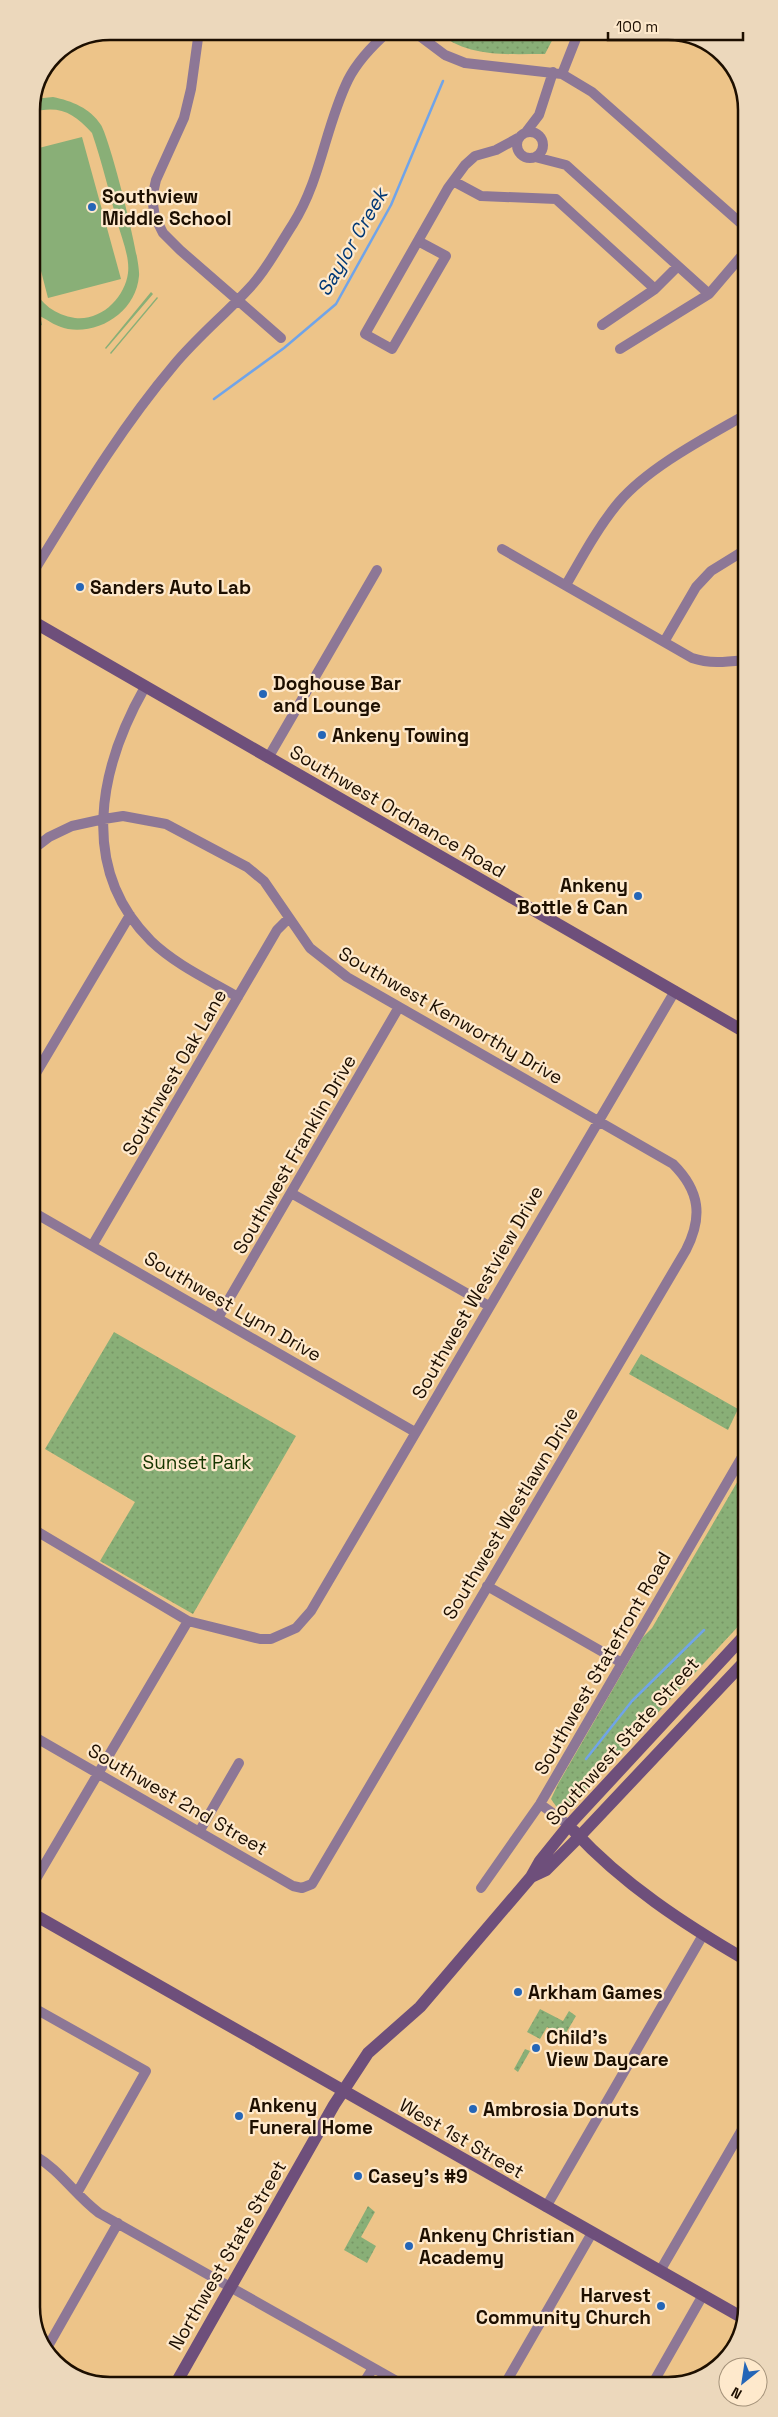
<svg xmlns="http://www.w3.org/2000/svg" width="778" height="2417" viewBox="0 0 778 2417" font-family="'Space Grotesk',sans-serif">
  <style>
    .grass { fill: #89af77 }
    .park { fill: url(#park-dots) }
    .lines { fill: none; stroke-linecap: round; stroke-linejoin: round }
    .stream { stroke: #70a4e9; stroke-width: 2.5 }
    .street { stroke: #8d7796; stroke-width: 10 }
    .secondary { stroke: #6e4f7b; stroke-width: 12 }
    .poi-dot { fill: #2566b7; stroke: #fee9cc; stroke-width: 2 }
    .labels { text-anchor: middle; stroke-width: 4.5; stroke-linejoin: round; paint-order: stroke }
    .poi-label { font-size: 19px; font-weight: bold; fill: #1d0f00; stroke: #fee9cc; text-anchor: start }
    .street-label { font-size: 19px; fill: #1d0f00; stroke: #fee9cc }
    .park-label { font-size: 19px; fill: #163600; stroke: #fee9cc }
    .water-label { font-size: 20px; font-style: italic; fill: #013875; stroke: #fee9cc }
    .rim { fill: none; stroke: #1d0f00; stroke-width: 2.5 }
  </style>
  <defs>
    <pattern id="park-dots" width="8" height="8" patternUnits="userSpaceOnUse" patternTransform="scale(1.25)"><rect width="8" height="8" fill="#89af77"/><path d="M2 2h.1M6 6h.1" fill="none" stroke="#769565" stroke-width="1.8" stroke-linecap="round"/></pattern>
  </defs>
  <rect width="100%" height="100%" fill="#edc489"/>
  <path class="grass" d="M 53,97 C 72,101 90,108 101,125 C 110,139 141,260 139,276 C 136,311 101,334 68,329 C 57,327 49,321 40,316 L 42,325 L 32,328 L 32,286 C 41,304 55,315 75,318 C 102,321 125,297 128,273 C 130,256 121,237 117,221 C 109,192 102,162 92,133 C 73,112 60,105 31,112 L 34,99 Z
    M 82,137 L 121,279 L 48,298 L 32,236 L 31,150 Z
    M 151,292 L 153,294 L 106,349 L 105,348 Z
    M 157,297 L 158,298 L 111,354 L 110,353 Z"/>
  <path class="park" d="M 436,31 L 557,31 L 545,54 C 506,54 467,58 436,31 Z
    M 114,1332 L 296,1436 L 193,1614 L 100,1561 L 135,1502 L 45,1449 Z
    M 641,1354 L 738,1409 L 728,1430 L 629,1374 Z
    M 746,1467 L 746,1618 L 572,1805 L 565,1810 L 558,1809 L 551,1799 L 558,1784 L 643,1637 L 652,1628 Z
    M 540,2009 L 563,2021 L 569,2011 L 576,2016 L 563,2038 L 547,2027 L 540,2039 L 527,2032 Z
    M 525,2049 L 530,2051 L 518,2072 L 514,2069 Z
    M 368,2206 L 375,2212 L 361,2237 L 376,2246 L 367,2263 L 344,2250 Z"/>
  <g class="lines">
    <path class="stream" d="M 214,399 L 284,348 L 336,304 L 391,205 L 443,81
      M 586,1759 L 632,1701 L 704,1630"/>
    <path class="street" d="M 199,31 L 191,89 L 184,118 L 156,180 L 152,198 L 155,217 L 163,233 L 180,250 L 281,338
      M 413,31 L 445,55 L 465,63 L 562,74 L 592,92 L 744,226
      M 562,74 L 579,31
      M517 145a13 13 0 1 1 26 0a13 13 0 1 1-26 0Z
      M 526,132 L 539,115 L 553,72
      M 535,157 L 566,165 L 709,294 L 744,253
      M 453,181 L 481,196 L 556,199 L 655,289
      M 418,241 L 446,256 L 392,349 L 365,334 L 448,188 L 465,165 L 475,156 L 496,150 L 518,138
      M 602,325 L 655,289 L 678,266
      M 620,349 L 709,294
      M 502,549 L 692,658 C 710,664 726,662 745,660
      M 32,574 C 76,503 119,430 174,365 C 198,336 228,312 253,284 C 268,267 280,244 293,224 C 321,180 325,127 348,80 C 357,62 373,45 389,31
      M 566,585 C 582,557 598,527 619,502 C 649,467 705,438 745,415
      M 664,642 L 696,587 L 711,571 L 745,550
      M 145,687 C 99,768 78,868 151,941 C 176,965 209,980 238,997
      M 268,758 L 377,570
      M 32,850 L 49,837 L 72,826 L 104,819 L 123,816 L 166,824 L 247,867 L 264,881 L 310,948 L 347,977 L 673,1164 C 700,1191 703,1217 686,1250 L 312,1884 L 302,1888 L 293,1886 L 33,1736
      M 32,1080 L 130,915
      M 291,1193 L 489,1306
      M 33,1212 L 415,1432
      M 92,1246 L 277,930 L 288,919
      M 218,1318 L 399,1007
      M 33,1529 L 188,1621 L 260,1639 L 271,1639 L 296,1628 L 311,1611 L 675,991
      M 487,1586 L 622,1663
      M 540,1804 L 569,1825
      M 199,1832 L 239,1763
      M 33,1884 L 188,1621
      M 481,1888 L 540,1804 L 746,1450
      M 34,2008 L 146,2071 L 77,2193
      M 34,2155 C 60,2170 75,2195 99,2213 L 402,2384
      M 546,2207 L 703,1935
      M 660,2271 L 747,2121
      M 47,2348 L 118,2223
      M 653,2383 L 703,2295
      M 363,2384 L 373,2368
      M 505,2384 L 592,2233"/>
    <path class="secondary" d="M 32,621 L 745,1032
      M 574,1831 C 623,1884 684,1924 746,1960
      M 531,1877 L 546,1870 L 579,1837 L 746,1660
      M 33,1914 L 743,2318
      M 175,2385 L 334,2105 L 368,2053 L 420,2007 L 531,1877 L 540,1861 L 569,1825 L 746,1634"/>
  </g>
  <g class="poi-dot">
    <circle cx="92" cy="207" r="5"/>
    <circle cx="80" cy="587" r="5"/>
    <circle cx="263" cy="694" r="5"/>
    <circle cx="322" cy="735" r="5"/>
    <circle cx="638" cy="896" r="5"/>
    <circle cx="518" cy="1992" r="5"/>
    <circle cx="536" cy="2048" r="5"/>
    <circle cx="473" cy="2109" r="5"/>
    <circle cx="239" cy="2116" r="5"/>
    <circle cx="358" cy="2176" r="5"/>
    <circle cx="409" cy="2246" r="5"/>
    <circle cx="661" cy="2306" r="5"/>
  </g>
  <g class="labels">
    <g class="poi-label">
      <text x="102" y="203">Southview<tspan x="102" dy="22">Middle School</tspan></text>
      <text x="90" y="594">Sanders Auto Lab</text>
      <text x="273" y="690">Doghouse Bar<tspan x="273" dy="22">and Lounge</tspan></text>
      <text x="332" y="742">Ankeny Towing</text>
      <text x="628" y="892" text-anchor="end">Ankeny<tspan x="628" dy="22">Bottle &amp; Can</tspan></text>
      <text x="528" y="1999">Arkham Games</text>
      <text x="546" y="2044">Child's<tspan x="546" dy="22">View Daycare</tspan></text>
      <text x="249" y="2112">Ankeny<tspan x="249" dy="22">Funeral Home</tspan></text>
      <text x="483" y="2116">Ambrosia Donuts</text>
      <text x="368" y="2183">Casey's #9</text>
      <text x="419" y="2242">Ankeny Christian<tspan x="419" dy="22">Academy</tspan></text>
      <text x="651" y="2302" text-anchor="end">Harvest<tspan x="651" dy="22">Community Church</tspan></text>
    </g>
    <g class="street-label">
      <text transform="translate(398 811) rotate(30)" y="7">Southwest Ordnance Road</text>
      <text transform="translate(451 1015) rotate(30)" y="7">Southwest Kenworthy Drive</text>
      <text transform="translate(174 1072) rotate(-60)" y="7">Southwest Oak Lane</text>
      <text transform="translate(294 1154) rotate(-60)" y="7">Southwest Franklin Drive</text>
      <text transform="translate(477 1292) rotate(-60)" y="7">Southwest Westview Drive</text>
      <text transform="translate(233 1306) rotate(30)" y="7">Southwest Lynn Drive</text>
      <text transform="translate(510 1513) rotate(-59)" y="7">Southwest Westlawn Drive</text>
      <text transform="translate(602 1663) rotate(-60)" y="7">Southwest Statefront Road</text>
      <text transform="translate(622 1741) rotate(-48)" y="7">Southwest State Street</text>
      <text transform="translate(178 1799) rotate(30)" y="7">Southwest 2nd Street</text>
      <text transform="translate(462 2138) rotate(30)" y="7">West 1st Street</text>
      <text transform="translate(227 2255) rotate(-60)" y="7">Northwest State Street</text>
    </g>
    <g class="park-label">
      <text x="197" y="1469">Sunset Park</text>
    </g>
    <g class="water-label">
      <text transform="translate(352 242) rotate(-60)" y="7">Saylor Creek</text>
    </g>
  </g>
  <path d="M0 0H778V2417H0ZM110 40H668A70 70 0 0 1 738 110V2307A70 70 0 0 1 668 2377H110A70 70 0 0 1 40 2307V110A70 70 0 0 1 110 40Z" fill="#ecd8bc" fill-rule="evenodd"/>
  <path class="rim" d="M110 40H668A70 70 0 0 1 738 110V2307A70 70 0 0 1 668 2377H110A70 70 0 0 1 40 2307V110A70 70 0 0 1 110 40Z"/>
  <g transform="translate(743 2382) rotate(210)"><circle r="24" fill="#fee9cc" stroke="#a4927a"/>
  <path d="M0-4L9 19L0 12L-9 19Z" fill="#2566b7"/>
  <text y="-8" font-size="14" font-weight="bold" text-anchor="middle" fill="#1d0f00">N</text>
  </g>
  <path d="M608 32v8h135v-8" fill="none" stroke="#1d0f00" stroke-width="2.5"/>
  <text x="616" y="32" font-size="15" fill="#1d0f00" stroke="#fee9cc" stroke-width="4" paint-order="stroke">100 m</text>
</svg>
